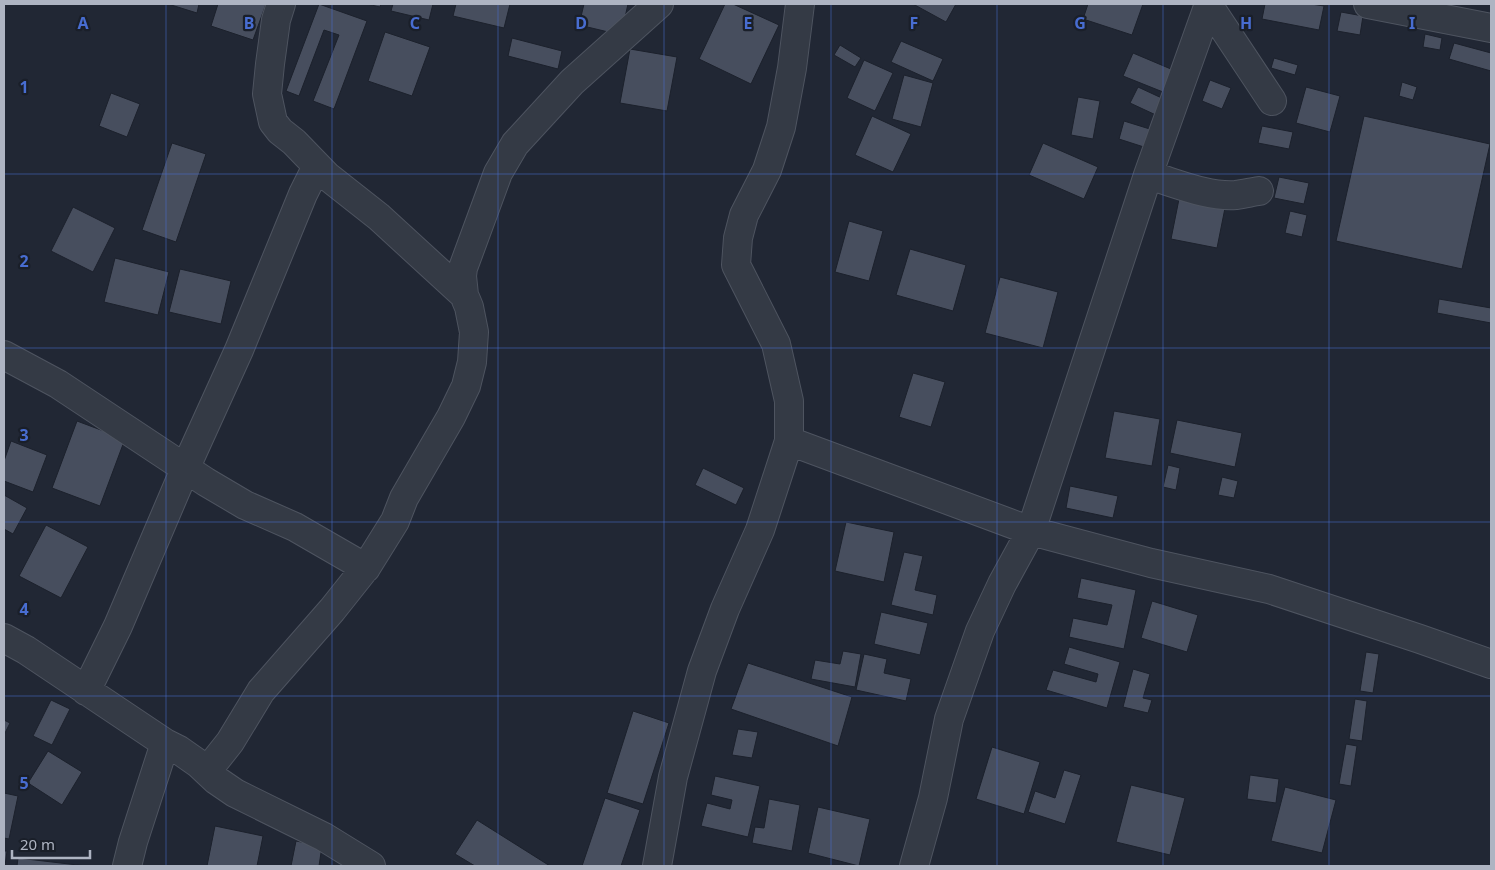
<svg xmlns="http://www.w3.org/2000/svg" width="1495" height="870" viewBox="0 0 1495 870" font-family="'Noto Sans',sans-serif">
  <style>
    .building { fill: #474e5e; stroke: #1c212c }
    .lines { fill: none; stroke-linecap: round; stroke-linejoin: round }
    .minor-casing { stroke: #4e5460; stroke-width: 30 }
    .minor { stroke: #343a45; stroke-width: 28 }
    .grid { fill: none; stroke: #486dd1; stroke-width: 1; stroke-opacity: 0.55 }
    .grid-label { font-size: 16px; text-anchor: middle; font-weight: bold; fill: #486dd1; stroke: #1a1f29; stroke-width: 4.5; stroke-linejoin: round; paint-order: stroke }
  </style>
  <rect width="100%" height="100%" fill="#212734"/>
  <path class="building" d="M 168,4 L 199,4 L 197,13 Z
    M 218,4 L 266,4 L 253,40 L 211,26 Z
    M 319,4 L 367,21 L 334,109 L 313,101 L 339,35 L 324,30 L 299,96 L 286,91 Z
    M 367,4 L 381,4 L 380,7 Z
    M 393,4 L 433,4 L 429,20 L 391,11 Z
    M 456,4 L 510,4 L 504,28 L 453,16 Z
    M 584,4 L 628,4 L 621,35 L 579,25 Z
    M 725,4 L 733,4 L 779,25 L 751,84 L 699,59 Z
    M 913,4 L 956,4 L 946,22 Z
    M 1088,4 L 1143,4 L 1132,35 L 1083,19 Z
    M 1265,4 L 1311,4 L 1324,6 L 1319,30 L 1262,19 Z
    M 1341,12 L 1363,16 L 1360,35 L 1337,31 Z
    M 385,32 L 430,47 L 412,96 L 368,81 Z
    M 1425,34 L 1442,38 L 1440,50 L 1423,47 Z
    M 512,38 L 562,51 L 558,69 L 508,56 Z
    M 901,41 L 943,59 L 933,81 L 891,62 Z
    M 1454,43 L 1491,53 L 1491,71 L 1449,59 Z
    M 840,45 L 861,58 L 855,67 L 834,55 Z
    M 630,49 L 677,57 L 667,111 L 620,103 Z
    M 1133,53 L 1178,72 L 1168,94 L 1123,76 Z
    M 1274,58 L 1298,65 L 1295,75 L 1271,68 Z
    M 864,60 L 893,73 L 875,111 L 847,98 Z
    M 904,75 L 933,83 L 921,127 L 892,119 Z
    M 1210,80 L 1231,88 L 1222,109 L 1202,101 Z
    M 1402,82 L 1417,87 L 1413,100 L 1399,96 Z
    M 1138,87 L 1166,100 L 1158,116 L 1130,103 Z
    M 1306,87 L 1340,96 L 1330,132 L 1296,123 Z
    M 111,93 L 140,104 L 127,137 L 99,126 Z
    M 1078,97 L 1100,101 L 1093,139 L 1071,135 Z
    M 872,116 L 911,134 L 893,172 L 855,155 Z
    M 1364,116 L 1490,144 L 1462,269 L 1336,241 Z
    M 1124,121 L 1153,130 L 1147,148 L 1119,139 Z
    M 1262,126 L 1293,132 L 1289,149 L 1258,143 Z
    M 172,143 L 206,154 L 176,242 L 142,230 Z
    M 1043,143 L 1098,167 L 1084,199 L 1029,175 Z
    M 1279,177 L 1309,183 L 1304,204 L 1274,198 Z
    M 1179,199 L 1225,208 L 1217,248 L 1171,239 Z
    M 73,207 L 115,228 L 93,272 L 51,251 Z
    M 1290,211 L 1307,215 L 1302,237 L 1285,233 Z
    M 849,221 L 883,231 L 869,281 L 835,272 Z
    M 910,249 L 966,265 L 953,311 L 896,295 Z
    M 115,258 L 169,272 L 158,315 L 104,302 Z
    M 180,269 L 231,281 L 221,324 L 169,312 Z
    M 1000,277 L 1058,292 L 1043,348 L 985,333 Z
    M 1439,299 L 1491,308 L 1491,323 L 1437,313 Z
    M 913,373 L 945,382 L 931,427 L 899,417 Z
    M 1114,411 L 1160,419 L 1152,466 L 1105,458 Z
    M 1177,420 L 1242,433 L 1235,467 L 1170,453 Z
    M 77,421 L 125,439 L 100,506 L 52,488 Z
    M 11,441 L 47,455 L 33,492 L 4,481 L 4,461 Z
    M 1168,465 L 1180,468 L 1176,490 L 1163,487 Z
    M 703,468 L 744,488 L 736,505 L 695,485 Z
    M 1222,477 L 1238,481 L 1234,498 L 1218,495 Z
    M 1070,486 L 1118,496 L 1113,518 L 1066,508 Z
    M 4,495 L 27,508 L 13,534 L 4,529 Z
    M 846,522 L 894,532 L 884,582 L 835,571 Z
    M 46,525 L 88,547 L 61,598 L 19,576 Z
    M 904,552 L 923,556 L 915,590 L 937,595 L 933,615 L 891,605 Z
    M 1081,578 L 1136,590 L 1124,649 L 1069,637 L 1073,618 L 1107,625 L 1112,605 L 1077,598 Z
    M 1152,601 L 1198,615 L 1187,652 L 1141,638 Z
    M 881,612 L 928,623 L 920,655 L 874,644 Z
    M 1069,647 L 1120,662 L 1107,708 L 1046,690 L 1053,670 L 1096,682 L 1098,674 L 1064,664 Z
    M 843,651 L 861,654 L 855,687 L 811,679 L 815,660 L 840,664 Z
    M 1366,652 L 1379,654 L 1373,693 L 1360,691 Z
    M 864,654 L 887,659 L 884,673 L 911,679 L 906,701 L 856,690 Z
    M 748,663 L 852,697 L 838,746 L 731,709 Z
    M 1133,669 L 1150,674 L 1143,698 L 1152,700 L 1148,713 L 1123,707 Z
    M 1355,699 L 1367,701 L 1362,741 L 1349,739 Z
    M 51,700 L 70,709 L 52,745 L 33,736 Z
    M 633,711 L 669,723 L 643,804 L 607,793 Z
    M 4,720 L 10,723 L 4,735 Z
    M 738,729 L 758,732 L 752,758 L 732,755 Z
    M 1346,744 L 1357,746 L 1351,786 L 1339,784 Z
    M 992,747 L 1040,762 L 1024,814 L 976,799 Z
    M 48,751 L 82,772 L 62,805 L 28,783 Z
    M 1064,770 L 1081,775 L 1065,824 L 1028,812 L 1035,791 L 1055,798 Z
    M 1250,775 L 1279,779 L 1276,803 L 1247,799 Z
    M 715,776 L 760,786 L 748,837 L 701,826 L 707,803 L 730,809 L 732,800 L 711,795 Z
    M 1131,785 L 1185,798 L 1170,855 L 1116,842 Z
    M 1285,787 L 1336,800 L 1322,853 L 1271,841 Z
    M 4,793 L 18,796 L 9,839 L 4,838 Z
    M 605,798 L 640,810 L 621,866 L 582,866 Z
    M 769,799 L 800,805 L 792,851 L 752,843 L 755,827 L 764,828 Z
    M 818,807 L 870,819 L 859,866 L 808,853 Z
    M 477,820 L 550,866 L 475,866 L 455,854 Z
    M 215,826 L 263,836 L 257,866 L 207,866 Z
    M 296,841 L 322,846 L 319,866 L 291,866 Z
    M 4,851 L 7,851 L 5,866 L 4,866 Z
    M 18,858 L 86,866 L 17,866 Z"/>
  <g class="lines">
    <defs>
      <path id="minor" d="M 281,4 L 276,20 L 270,64 L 267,94 L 273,122 L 280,131 L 294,142 L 327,176 L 379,217 L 464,295
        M 1368,4 L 1491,28
        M 1209,6 L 1272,101
        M 1148,175 C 1176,183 1207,197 1236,195 C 1244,194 1252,192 1259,191
        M 4,355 L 58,384 L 206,482 L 245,505 L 295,527 L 366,568
        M 789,441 L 1031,531 L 1151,563 L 1269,589 L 1420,639 L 1491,664
        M 4,638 L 26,650 L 165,743 L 179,750 L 199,764 L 216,780 L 235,793 L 324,837 L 371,866
        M 86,691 L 118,626 L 185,469 L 239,350 L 303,194 L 317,166
        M 207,771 L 230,742 L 261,691 L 332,610 L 367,566 L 395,521 L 404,498 L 451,417 L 466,386 L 472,362 L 474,332 L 469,307 L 464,295 L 462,276 L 463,268 L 498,173 L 515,144 L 572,82 L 659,4
        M 127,866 L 133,842 L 165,743
        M 657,866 L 673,777 L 702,671 L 725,609 L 760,530 L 789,441 L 789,401 L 776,344 L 736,265 L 738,238 L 744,215 L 767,170 L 781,127 L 792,68 L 800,4
        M 914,866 L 933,798 L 949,719 L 980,631 L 1002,584 L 1031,531 L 1148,175 L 1209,4"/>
    </defs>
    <use href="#minor" class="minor-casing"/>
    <use href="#minor" class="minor"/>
  </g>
  <path class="grid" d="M 166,4 L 166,866M 332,4 L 332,866M 498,4 L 498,866M 664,4 L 664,866M 831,4 L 831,866M 997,4 L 997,866M 1163,4 L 1163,866M 1329,4 L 1329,866M 4,174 L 1491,174M 4,348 L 1491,348M 4,522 L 1491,522M 4,696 L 1491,696"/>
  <g class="grid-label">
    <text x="83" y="29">A</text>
    <text x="249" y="29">B</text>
    <text x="415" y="29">C</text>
    <text x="581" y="29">D</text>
    <text x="748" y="29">E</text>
    <text x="914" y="29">F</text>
    <text x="1080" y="29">G</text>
    <text x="1246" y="29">H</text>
    <text x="1412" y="29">I</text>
    <text x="24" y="93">1</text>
    <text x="24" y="267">2</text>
    <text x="24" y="441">3</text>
    <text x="24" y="615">4</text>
    <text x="24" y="789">5</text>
  </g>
  <rect width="1495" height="870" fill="none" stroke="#aeb4c2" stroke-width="10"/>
  <path d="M12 850v8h78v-8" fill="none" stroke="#aeb4c2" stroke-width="2.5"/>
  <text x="20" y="850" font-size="15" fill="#aeb4c2" stroke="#1a1f29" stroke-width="4" paint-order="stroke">20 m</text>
</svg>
